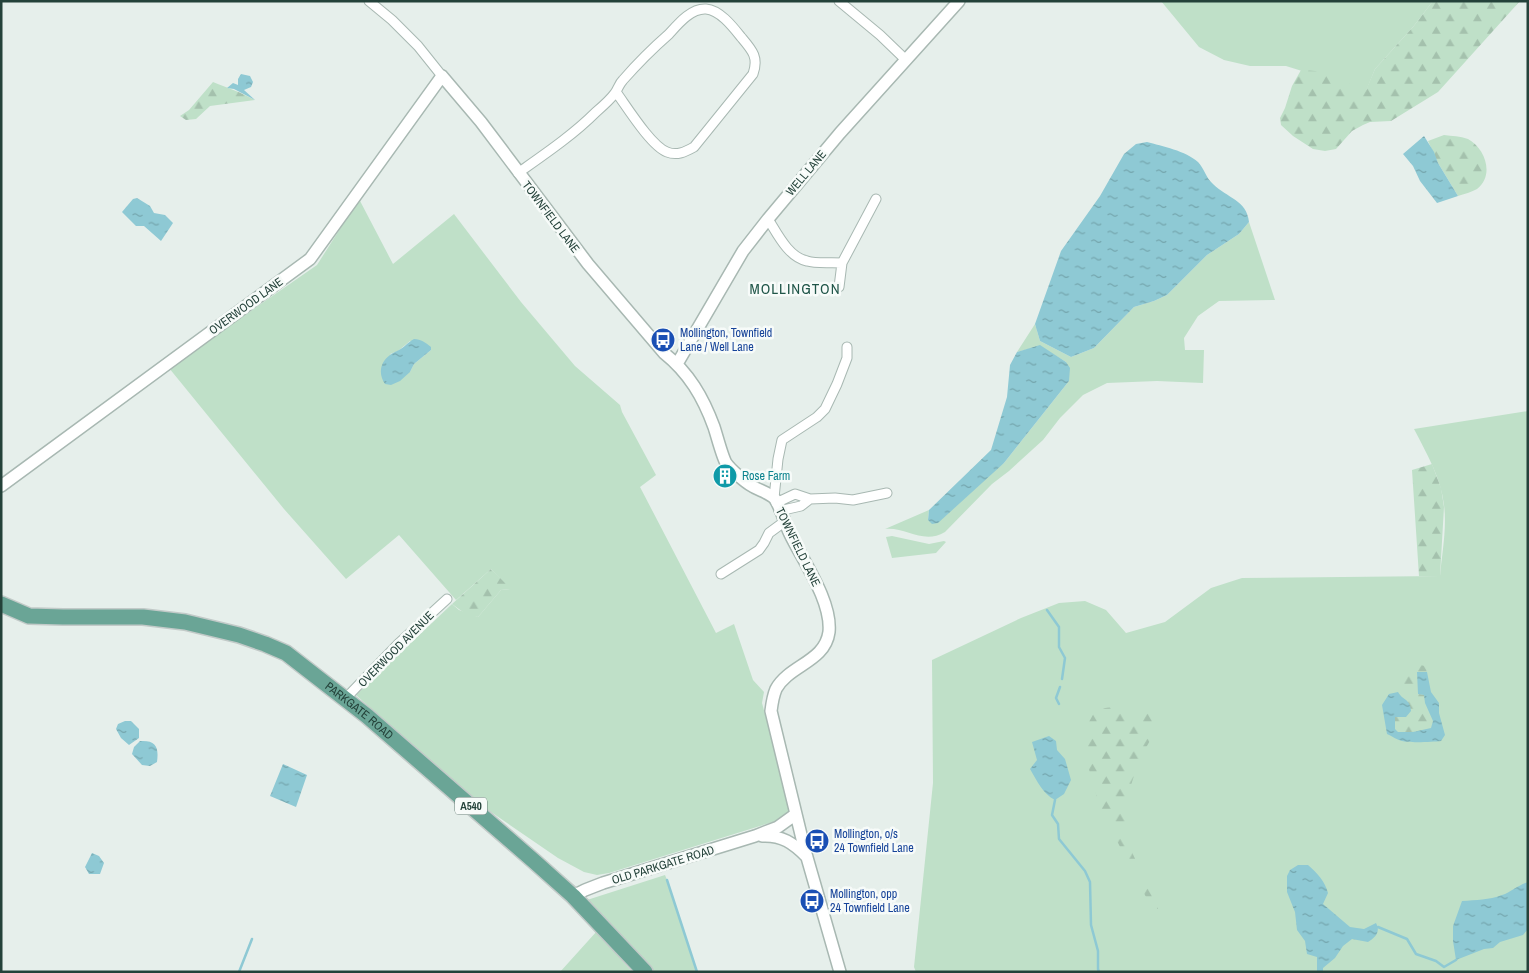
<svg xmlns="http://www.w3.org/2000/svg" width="1529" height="973" viewBox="0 0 1529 973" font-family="'Archivo Narrow',sans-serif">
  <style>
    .green { fill: #bfe0c8; fill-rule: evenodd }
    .forest { fill: url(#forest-firs) }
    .water { fill: url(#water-ripples) }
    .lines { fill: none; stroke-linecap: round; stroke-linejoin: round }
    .stream { stroke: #8ec9d4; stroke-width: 2.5 }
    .minor-casing { stroke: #a8b8b2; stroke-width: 11 }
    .tertiary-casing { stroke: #a8b8b2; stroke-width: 14 }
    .primary-casing { stroke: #c2cac8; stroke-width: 18 }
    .minor { stroke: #fff; stroke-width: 9 }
    .tertiary { stroke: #fff; stroke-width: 11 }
    .primary { stroke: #6aa596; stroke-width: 15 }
    .labels { text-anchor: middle; stroke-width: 5; stroke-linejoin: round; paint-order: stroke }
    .shield { fill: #f7fbf9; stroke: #637a73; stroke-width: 1 }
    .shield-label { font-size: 11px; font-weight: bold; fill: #24423a }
    .street-label { font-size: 12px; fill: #24423a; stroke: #f7fbf9 }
    .transit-label { font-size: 12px; fill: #164399; stroke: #f7fbf9; text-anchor: start }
    .culture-label { font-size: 12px; fill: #0d838f; stroke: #f7fbf9; text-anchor: start }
    .quarter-label { font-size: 15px; letter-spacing: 1px; fill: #1f5548; stroke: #f7fbf9 }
  </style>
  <defs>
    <pattern id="forest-firs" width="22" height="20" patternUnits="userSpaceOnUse" patternTransform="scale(1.25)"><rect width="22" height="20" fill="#bfe0c8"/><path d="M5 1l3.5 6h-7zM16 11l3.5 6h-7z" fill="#a4c1ad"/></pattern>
    <pattern id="water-ripples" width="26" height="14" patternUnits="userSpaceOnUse" patternTransform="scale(1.25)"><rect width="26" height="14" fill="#8ec9d4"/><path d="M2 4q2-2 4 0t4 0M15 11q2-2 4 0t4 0" fill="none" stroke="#74a5ad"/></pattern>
  </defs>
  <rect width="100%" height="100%" fill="#e6efeb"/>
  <path class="green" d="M 1161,1 L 1433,1 L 1413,27 L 1375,69 L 1366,91 L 1286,66 L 1250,66 L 1224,60 L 1199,47 Z
    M 359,199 L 393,264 L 454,214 L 521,302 L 575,366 L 620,405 L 622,412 L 656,475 L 640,487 L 716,633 L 734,624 L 753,680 L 764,692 L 762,703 L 789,802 C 790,812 787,815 779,820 L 609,873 L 597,875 L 584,872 L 558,858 L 491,812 L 422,755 L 356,695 L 452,604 L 459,610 L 478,617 L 501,590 L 510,589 L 491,569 L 456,600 L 399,535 L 346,579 L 284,509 L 169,368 L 317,265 ZM 410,341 L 431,350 L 414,364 L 410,372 L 390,354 L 398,351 Z
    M 1249,222 L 1275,300 L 1219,301 L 1198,316 L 1184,338 L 1185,350 L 1204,350 L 1203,383 L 1157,381 L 1107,383 L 1083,395 L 1060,418 L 1043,440 L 1009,471 L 992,484 L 945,532 C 923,545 907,527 885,529 L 929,510 L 928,520 L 1004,463 L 1069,381 L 1066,362 L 1040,346 L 1017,352 L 1035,324 L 1040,341 L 1071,357 L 1094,348 L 1134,307 L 1154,301 L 1167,295 L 1207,255 L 1239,234 Z
    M 1528,411 L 1528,972 L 916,972 L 914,967 L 933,783 L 932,660 L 1021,618 L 1059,603 L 1085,601 L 1106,610 L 1126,633 L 1165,622 L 1211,588 L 1242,578 L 1440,576 C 1442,553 1447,528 1444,505 C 1441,478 1427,454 1414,429 Z
    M 892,536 L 929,544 L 944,541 L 946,542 L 936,553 L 892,558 L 886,537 Z
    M 665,875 L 667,880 L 697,972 L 655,972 L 587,900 Z
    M 597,931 L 632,972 L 560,972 Z"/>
  <path class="forest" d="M 1433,1 L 1520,1 L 1438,92 L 1391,121 L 1370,122 L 1363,125 L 1352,131 L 1336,149 L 1325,151 L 1313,149 L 1293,136 L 1281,125 L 1280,118 L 1285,108 L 1292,86 L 1301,70 L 1315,71 L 1366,90 L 1375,69 L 1413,27 Z
    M 213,82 C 228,88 240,92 255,100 L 210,106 L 196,119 L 186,120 L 180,116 L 189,110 Z
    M 1444,135 C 1452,136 1460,136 1468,139 C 1485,148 1495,175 1477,189 C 1472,192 1464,194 1458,196 L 1438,163 L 1428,141 Z
    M 1432,464 L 1441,488 L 1444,507 L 1440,576 L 1419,576 L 1412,470 Z
    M 491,569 L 511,589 L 501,590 L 478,617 L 467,615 L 452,604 Z
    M 1412,664 L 1426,666 L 1427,672 L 1417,672 L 1418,694 L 1424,695 L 1425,703 L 1433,721 L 1431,728 L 1413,732 L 1398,732 L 1395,729 L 1395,717 L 1406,699 L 1401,697 L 1398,692 Z
    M 1114,707 L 1140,712 L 1160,711 L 1155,732 L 1140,758 L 1125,803 L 1125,837 L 1160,913 L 1152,918 L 1147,899 L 1100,808 L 1082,745 L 1085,729 L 1094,713 L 1105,708 Z"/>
  <path class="water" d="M 241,74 L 250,76 L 253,82 L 251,87 L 244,90 L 255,100 L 234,89 L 227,88 L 233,83 L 238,85 L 238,79 Z
    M 1424,136 L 1434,152 L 1438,163 L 1458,196 L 1437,203 L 1420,181 L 1413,166 L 1403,154 Z
    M 1147,142 C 1162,146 1186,151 1198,162 C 1204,168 1206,178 1213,184 C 1227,198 1247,200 1249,222 L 1239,234 L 1207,255 L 1167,295 L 1154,301 L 1134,307 L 1094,348 L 1071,357 L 1040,341 L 1035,324 L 1061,251 L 1100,196 L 1124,154 L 1136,144 Z
    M 137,198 L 150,206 L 154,213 L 165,215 L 173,223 L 161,241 L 144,226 L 136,226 L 122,212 L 133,199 Z
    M 414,339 C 421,339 426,343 431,347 L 431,350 L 414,364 L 410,372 L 400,381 L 391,385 L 385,384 C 378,374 380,362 390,355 C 392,353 395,352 397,351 C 404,348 408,342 414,339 Z
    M 1040,345 L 1066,362 L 1070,368 L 1069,381 L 1004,463 L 938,523 L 932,524 L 928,520 L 929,510 L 991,450 L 1007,397 L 1010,365 L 1017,352 Z
    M 1417,672 L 1427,672 L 1431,692 L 1439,703 L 1439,713 L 1445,735 L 1441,741 C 1433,742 1409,743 1402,741 C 1397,740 1392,736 1387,734 L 1382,705 L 1389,694 L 1398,692 C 1403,701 1410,698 1411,711 L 1406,717 L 1395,717 L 1395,729 L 1398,732 L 1413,732 L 1431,728 L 1433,721 L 1425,703 L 1424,695 L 1418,694 Z
    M 125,721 L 131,721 L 139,729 L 139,738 L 129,745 L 121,738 L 116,729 L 118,724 Z
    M 1049,736 L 1056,741 L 1057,750 L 1065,759 L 1071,780 L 1064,794 L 1055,800 C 1043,794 1037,781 1030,769 L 1037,760 L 1032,742 Z
    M 140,741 C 156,740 159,747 157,762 L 150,766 L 142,765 L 132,754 L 134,747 Z
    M 283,764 L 307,775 L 296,807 L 270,796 Z
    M 92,853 L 99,856 L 104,863 L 100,874 L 89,874 L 85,867 Z
    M 1298,865 L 1308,865 C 1317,873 1325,881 1328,893 L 1323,904 L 1350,927 L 1364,929 L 1376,923 C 1381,932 1375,938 1368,942 L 1352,939 L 1343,946 L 1335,958 L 1323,968 L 1323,972 L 1317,972 L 1317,957 L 1307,954 L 1305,941 L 1297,930 L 1295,912 L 1287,892 L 1287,876 L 1290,870 Z
    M 1528,882 L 1528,929 L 1523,935 L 1500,942 L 1493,948 L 1484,949 L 1456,960 L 1453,941 L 1453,926 L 1462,901 C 1476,900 1489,900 1502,895 C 1511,892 1518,885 1528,882 Z"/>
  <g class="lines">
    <path class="stream" d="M 1047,610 L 1059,627 L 1059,647 L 1065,658 L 1062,679
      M 1059,704 L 1056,698 L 1060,687
      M 1055,800 L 1052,815 L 1058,824 L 1059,839 L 1085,871 L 1090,882 L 1091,925 L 1098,951 L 1098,969 L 1099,972
      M 667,880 L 697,972
      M 1378,927 L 1407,939 L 1416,954 L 1436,961 L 1444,967 L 1456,960
      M 239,972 L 252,939"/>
    <defs>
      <path id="minor" d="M 369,1 L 392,20 L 418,46 L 442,76
        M 839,1 L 880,35 L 906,60
        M 518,173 C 545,154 573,135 596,112 C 603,106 610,100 615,93 C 618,89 619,84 623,80 C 637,64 653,48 669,34 C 678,24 691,8 706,9 C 720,10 733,27 741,37 C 752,50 759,57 753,74 L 694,147 C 685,152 677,156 667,152 C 651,146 627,107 616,92
        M 768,219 C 777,233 788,257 807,261 C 817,264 831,262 842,263 L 839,287
        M 842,263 L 876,199
        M 774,498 L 778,459 L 782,440 L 817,417 L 825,409 L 837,384 L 847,358 L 847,347
        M 776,503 L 795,494 L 810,499 L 835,498 L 853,500 L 887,493
        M 779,511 L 801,506 L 810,499
        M 721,574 L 759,550 L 764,543 L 769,533 L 784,522
        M 345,699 L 398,644 L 447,599"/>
      <path id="tertiary" d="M 677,364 L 743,251 L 768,219 L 840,133 L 959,1
        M 1,486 L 310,259 L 442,76 L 481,122 L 588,264 L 664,353 C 689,373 703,397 714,427 C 717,436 722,456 726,463 C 731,470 745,482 752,486 C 758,490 770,493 775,499 C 781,508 785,524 790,534 C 803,561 832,601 829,632 C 825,662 789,665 776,689 C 773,696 772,703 771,711 L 804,847 L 840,972
        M 762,836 C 782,835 793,843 807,857
        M 573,896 L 585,890 L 603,883 L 755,836 L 778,827 L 796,814"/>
      <g id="primary">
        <path id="s1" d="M 1,604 L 29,616 L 63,617 L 143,617 L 185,622 L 239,635 L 265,644 L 286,653 L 367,716 L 535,862 L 573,896 L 645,972"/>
      </g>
    </defs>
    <use href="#minor" class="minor-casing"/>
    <use href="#tertiary" class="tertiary-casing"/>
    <use href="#primary" class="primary-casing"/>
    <use href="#minor" class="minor"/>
    <use href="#tertiary" class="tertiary"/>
    <use href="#primary" class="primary"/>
  </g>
  <defs>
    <symbol id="bus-disc" viewBox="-11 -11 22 22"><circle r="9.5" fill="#1a4fb4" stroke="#f7fbf9"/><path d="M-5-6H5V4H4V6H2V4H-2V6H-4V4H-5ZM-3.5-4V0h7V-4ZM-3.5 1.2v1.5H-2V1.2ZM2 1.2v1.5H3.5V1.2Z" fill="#fff"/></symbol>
    <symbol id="building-disc" viewBox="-11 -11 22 22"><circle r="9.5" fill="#0f9aa8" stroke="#f7fbf9"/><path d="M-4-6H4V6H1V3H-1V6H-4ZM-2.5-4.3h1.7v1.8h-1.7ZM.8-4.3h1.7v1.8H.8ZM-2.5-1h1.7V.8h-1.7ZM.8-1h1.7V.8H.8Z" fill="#fff"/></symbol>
  </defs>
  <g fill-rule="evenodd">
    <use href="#bus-disc" x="649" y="326" width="28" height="28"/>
    <use href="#building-disc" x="711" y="462" width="28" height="28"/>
    <use href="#bus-disc" x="803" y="827" width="28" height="28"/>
    <use href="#bus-disc" x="798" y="887" width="28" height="28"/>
  </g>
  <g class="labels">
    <rect class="shield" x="455" y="797.5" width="32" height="17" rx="4"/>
    <g class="shield-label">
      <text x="471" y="810">A540</text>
    </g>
    <g class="street-label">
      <text transform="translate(806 173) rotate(-50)" y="4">WELL LANE</text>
      <text transform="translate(551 217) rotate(53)" y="4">TOWNFIELD LANE</text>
      <text transform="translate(246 306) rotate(-36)" y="4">OVERWOOD LANE</text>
      <text transform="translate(798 547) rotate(64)" y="4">TOWNFIELD LANE</text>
      <text transform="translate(396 649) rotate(-45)" y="4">OVERWOOD AVENUE</text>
      <text dy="4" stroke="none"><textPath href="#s1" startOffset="386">PARKGATE ROAD</textPath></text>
      <text transform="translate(663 865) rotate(-17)" y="4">OLD PARKGATE ROAD</text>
    </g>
    <g class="transit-label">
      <text x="680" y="337">Mollington, Townfield<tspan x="680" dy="14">Lane / Well Lane</tspan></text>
      <text x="834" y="838">Mollington, o/s<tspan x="834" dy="14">24 Townfield Lane</tspan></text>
      <text x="830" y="898">Mollington, opp<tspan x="830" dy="14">24 Townfield Lane</tspan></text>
    </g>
    <g class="culture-label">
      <text x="742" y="480">Rose Farm</text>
    </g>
    <g class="quarter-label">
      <text x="795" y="294">MOLLINGTON</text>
    </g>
  </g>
  <rect width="1529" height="973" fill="none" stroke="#24423a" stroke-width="5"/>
</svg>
